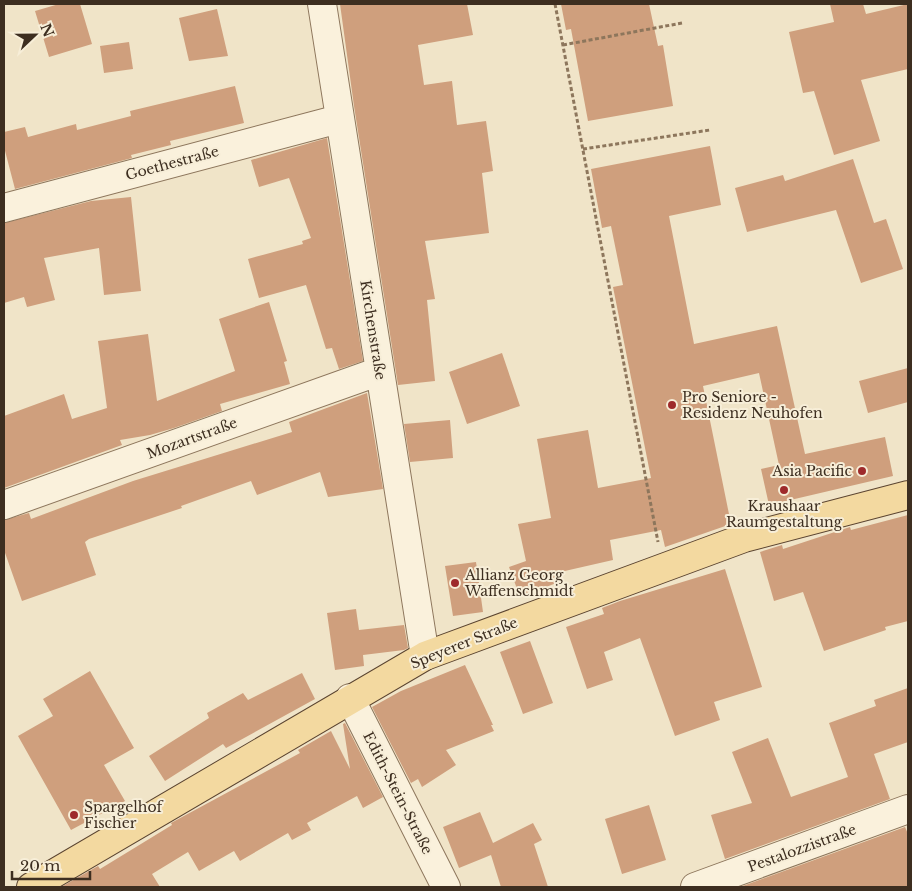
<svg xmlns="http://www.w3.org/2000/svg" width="912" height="891" viewBox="0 0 912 891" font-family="'Libre Baskerville',serif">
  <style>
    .building { fill: #cf9f7d }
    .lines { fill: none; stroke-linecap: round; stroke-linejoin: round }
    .minor-casing { stroke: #8d765c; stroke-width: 30 }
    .major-casing { stroke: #5b4430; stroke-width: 30 }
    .path { stroke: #8d765c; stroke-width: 3; stroke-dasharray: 4 2.5; stroke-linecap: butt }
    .minor { stroke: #faf1dc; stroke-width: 28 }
    .major { stroke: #f3d9a0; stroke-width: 28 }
    .poi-dot { fill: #9e2a2b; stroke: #f7eed8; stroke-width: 2 }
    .labels { text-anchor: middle; stroke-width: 4; stroke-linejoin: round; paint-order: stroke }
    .street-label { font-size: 14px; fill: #3d2e20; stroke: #f7eed8 }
    .poi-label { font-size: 14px; fill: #3d2e20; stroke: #f7eed8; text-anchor: start }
  </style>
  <rect width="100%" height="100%" fill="#f0e4c8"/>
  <path class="building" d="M 59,4 L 80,4 L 92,44 L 49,57 L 35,11 Z
    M 340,4 L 467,4 L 473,35 L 418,45 L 424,85 L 452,81 L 457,125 L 486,121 L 493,171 L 482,173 L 489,233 L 425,241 L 435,299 L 427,300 L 435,381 L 398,385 L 354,106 Z
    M 561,4 L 649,4 L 658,46 L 663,45 L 673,106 L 588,121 L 571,29 L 566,30 Z
    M 830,4 L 863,4 L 866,14 L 908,4 L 908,69 L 861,80 L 880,141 L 834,155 L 814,91 L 803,93 L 789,32 L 834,22 Z
    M 217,9 L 228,56 L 189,61 L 179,18 Z
    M 129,42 L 133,69 L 104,73 L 100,46 Z
    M 235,86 L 244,123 L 170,141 L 171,145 L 131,155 L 132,158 L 15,189 L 4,147 L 4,132 L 25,127 L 28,137 L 76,124 L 77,130 L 131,116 L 130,111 Z
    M 327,138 L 363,361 L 339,369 L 332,348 L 326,349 L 306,285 L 259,298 L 248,259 L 303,244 L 302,241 L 311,238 L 289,178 L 259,187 L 251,160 Z
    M 710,146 L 721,205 L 669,216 L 694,344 L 777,326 L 805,454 L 885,437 L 893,476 L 769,505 L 761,469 L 779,465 L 759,373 L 703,386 L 731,524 L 665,547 L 661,530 L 610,540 L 613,560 L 556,573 L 559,582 L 520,597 L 509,567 L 526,561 L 518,524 L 551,518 L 537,439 L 588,430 L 598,488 L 651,478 L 613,287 L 623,285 L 611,226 L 602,228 L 591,169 Z
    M 853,159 L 874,223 L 886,219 L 903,269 L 861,283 L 836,210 L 747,232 L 735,188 L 783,175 L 785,181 Z
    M 131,197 L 141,291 L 104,295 L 99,248 L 44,258 L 55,300 L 27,307 L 24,297 L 4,303 L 4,223 L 91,201 Z
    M 269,302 L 287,361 L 284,362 L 290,384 L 220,404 L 222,411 L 174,428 L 150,435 L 120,440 L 122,445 L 4,488 L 4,416 L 64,394 L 72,419 L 107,408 L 98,341 L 148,334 L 157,401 L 235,371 L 219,319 Z
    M 502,353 L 520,406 L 467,424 L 449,372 Z
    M 908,368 L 908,402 L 868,413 L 859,381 Z
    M 367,393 L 383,489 L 328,497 L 320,472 L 257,495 L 251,481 L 181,506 L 182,508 L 89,539 L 85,542 L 96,575 L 22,601 L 4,550 L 4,520 L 29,513 L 31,519 L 133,481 L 292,432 L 289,422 Z
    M 450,420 L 453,458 L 410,462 L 404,424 Z
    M 908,515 L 908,621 L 885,627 L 886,630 L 824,651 L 803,592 L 774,601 L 760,552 L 782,545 L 783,549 L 850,527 L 851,530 Z
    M 476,562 L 483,612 L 453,616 L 445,566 Z
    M 725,569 L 762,687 L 714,702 L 720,720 L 675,736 L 640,638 L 604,652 L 613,680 L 587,689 L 566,627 L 604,614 L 602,608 L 620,601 Z
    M 356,609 L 359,630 L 404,625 L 408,648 L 404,650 L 363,655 L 364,666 L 335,670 L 327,613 Z
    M 530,641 L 553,703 L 523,714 L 500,652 Z
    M 465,665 L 493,725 L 491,725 L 494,731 L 446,750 L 456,765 L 422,787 L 418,779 L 411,783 L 372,707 L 401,691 Z
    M 90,671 L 134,748 L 104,765 L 125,801 L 71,830 L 18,736 L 53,716 L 43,699 Z
    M 302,673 L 315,699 L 226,748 L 223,744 L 165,781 L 149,756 L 209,718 L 207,713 L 243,693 L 248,700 Z
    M 908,688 L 908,742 L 874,754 L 890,799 L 725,859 L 711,815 L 752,803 L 732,752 L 768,738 L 791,797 L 848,777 L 829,723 L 876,706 L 874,700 Z
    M 345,723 L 383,797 L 363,808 L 357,796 L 307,823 L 311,830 L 292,840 L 288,833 L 240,861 L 234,851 L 199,871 L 188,852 L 152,874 L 160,887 L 61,887 L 98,866 L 100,869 L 172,825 L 171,823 L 300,753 L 298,750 L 331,731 L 350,769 L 343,724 Z
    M 649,805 L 666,860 L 622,874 L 605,819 Z
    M 480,812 L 493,843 L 533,823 L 542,840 L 534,844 L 548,887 L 501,887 L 491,855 L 459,868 L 443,827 Z
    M 905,827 L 908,834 L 908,887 L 740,887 Z"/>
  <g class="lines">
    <defs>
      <path id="minor" d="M 322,4 L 425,656
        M 4,208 L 339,119
        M 4,505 L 380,371
        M 350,698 L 446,887
        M 695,887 L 908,809"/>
      <path id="major" d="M 31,887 L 425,656 L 744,538 L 908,495"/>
    </defs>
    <use href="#minor" class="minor-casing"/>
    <use href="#major" class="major-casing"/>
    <path class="path" d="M 555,4 L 658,542
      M 563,45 L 682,23
      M 583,149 L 710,130"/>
    <use href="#minor" class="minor"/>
    <use href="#major" class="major"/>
  </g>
  <g class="poi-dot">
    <circle cx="672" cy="405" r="5"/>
    <circle cx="862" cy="471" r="5"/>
    <circle cx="784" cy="490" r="5"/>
    <circle cx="455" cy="583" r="5"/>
    <circle cx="74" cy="815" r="5"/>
  </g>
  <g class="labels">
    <g class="street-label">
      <text transform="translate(172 163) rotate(-15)" y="5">Goethestraße</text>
      <text transform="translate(373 330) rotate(81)" y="5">Kirchenstraße</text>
      <text transform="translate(192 438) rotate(-20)" y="5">Mozartstraße</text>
      <text transform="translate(464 643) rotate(-22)" y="5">Speyerer Straße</text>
      <text transform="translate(398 793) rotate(63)" y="5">Edith-Stein-Straße</text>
      <text transform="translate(802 848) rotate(-20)" y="5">Pestalozzistraße</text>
    </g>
    <g class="poi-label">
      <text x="682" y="402">Pro Seniore -<tspan x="682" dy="16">Residenz Neuhofen</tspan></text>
      <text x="852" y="476" text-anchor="end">Asia Pacific</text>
      <text x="784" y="511" text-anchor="middle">Kraushaar<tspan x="784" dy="16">Raumgestaltung</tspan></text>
      <text x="465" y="580">Allianz Georg<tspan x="465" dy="16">Waffenschmidt</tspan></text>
      <text x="84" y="812">Spargelhof<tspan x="84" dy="16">Fischer</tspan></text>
    </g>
  </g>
  <rect width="912" height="891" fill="none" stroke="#3d2e20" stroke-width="10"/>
  <g transform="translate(35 35) rotate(68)" stroke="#f7eed8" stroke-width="4" paint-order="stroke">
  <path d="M0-4L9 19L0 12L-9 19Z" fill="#3d2e20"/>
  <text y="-8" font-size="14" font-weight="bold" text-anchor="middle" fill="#3d2e20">N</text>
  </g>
  <path d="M12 871v8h78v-8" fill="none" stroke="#3d2e20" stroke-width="2.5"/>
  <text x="20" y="871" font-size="15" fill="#3d2e20" stroke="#f7eed8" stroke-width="4" paint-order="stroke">20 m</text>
</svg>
